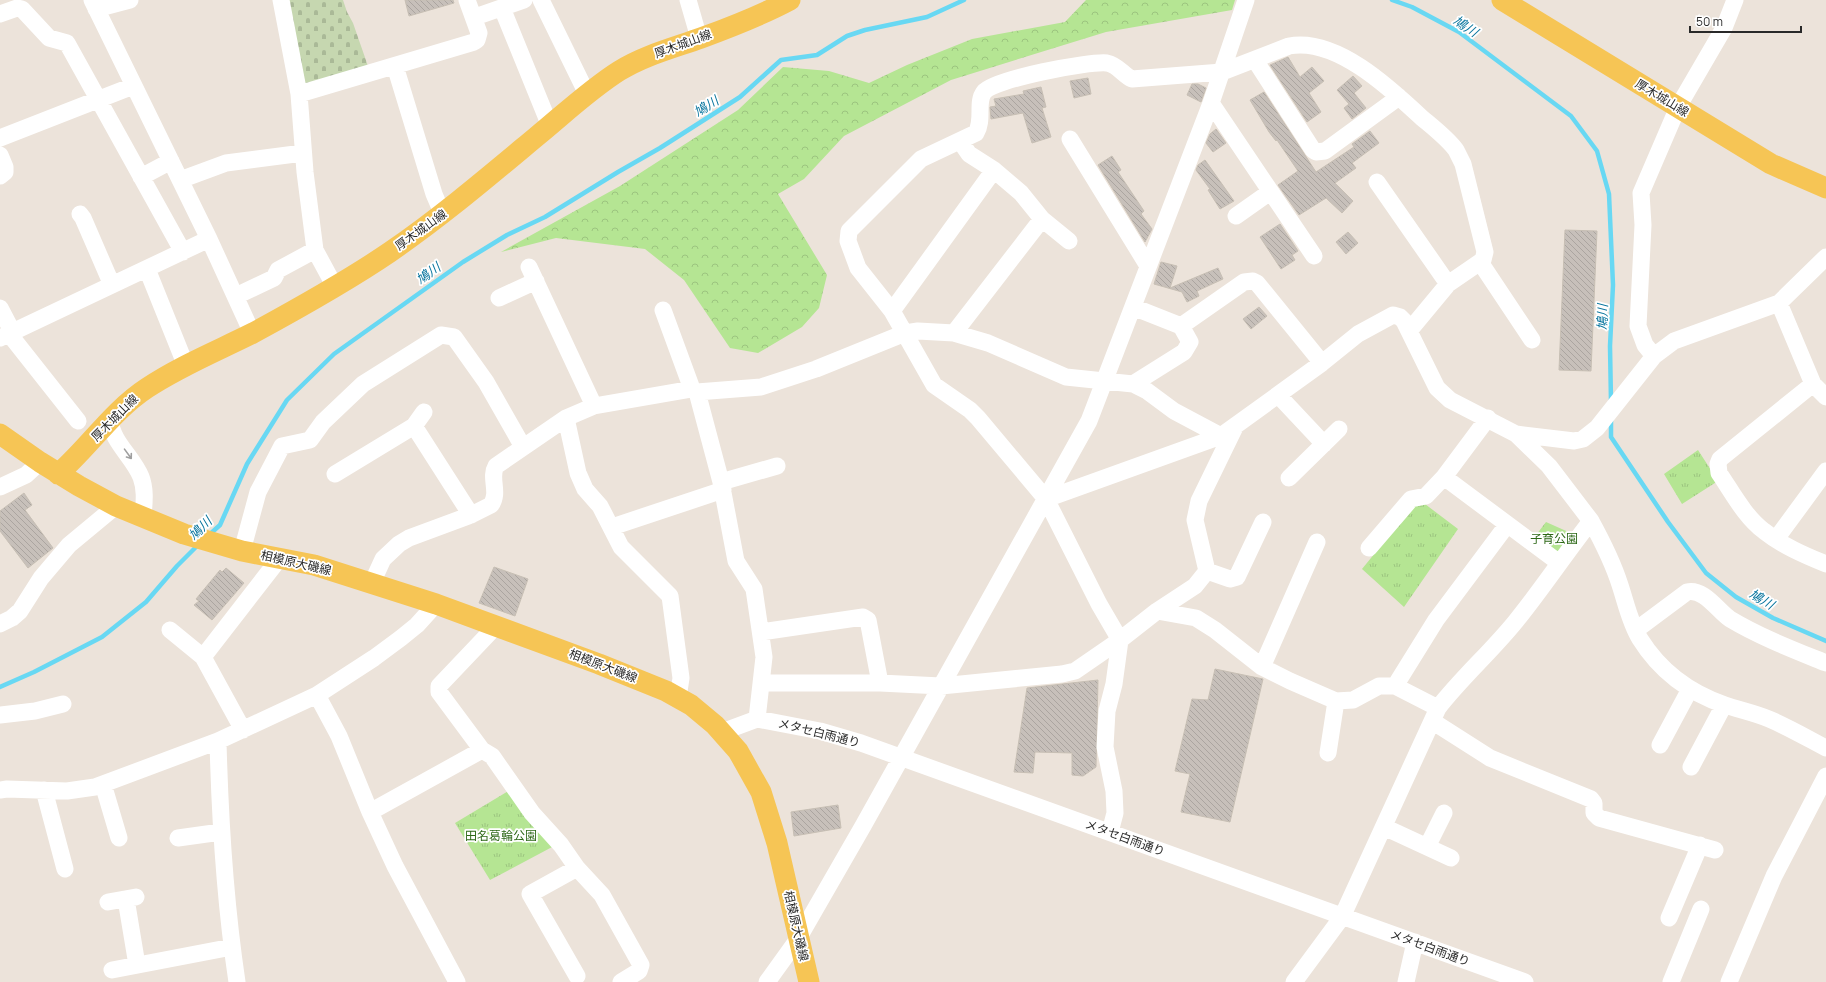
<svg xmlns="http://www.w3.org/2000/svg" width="1826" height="982" viewBox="0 0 1826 982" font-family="Manrope,'Noto Sans JP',sans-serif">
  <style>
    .forest { fill: url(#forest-crowns) }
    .cemetery { fill: url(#cemetery-stones) }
    .park { fill: url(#park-tufts) }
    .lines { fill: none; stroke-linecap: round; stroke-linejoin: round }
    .stream { stroke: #68d8f3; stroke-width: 4.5 }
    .building { fill: url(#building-back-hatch); stroke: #c7bfb4 }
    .minor { stroke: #fff; stroke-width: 17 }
    .major { stroke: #f6c555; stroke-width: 21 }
    .oneway { stroke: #9f9f9f }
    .labels { text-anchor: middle; stroke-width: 3.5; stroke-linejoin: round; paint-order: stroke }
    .street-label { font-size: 12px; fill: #292929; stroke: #fff }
    .park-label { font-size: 12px; fill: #2d6817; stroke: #fff }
    .water-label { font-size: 13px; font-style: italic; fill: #08759e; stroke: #fff }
  </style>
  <defs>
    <pattern id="forest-crowns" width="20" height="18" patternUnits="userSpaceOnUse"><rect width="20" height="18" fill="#b5e593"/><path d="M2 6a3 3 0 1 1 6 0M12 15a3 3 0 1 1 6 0" fill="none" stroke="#9cc47f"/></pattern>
    <pattern id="cemetery-stones" width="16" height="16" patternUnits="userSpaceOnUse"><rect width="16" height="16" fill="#c6d7b0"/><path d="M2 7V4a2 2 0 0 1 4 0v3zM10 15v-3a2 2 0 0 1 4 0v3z" fill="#aab997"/></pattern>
    <pattern id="park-tufts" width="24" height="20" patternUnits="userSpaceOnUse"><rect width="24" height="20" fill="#b5e593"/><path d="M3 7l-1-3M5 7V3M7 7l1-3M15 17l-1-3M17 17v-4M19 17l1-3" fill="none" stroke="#9cc47f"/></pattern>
    <pattern id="building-back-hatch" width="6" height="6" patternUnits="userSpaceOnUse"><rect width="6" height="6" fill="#c7c0ba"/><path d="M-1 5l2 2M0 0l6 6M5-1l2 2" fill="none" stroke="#aba5a0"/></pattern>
  </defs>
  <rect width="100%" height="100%" fill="#ece3da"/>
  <path class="forest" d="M 1086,0 L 1235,0 L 1232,10 L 1106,32 L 951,80 L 844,136 L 804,179 L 778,194 L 827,275 L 819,308 L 802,327 L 758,353 L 730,348 L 684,280 L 645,249 L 556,238 L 501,252 L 620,186 L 738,110 L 783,67 L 829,71 L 869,83 L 907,65 L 972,39 L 1065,22 Z"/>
  <path class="cemetery" d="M 287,0 L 343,0 L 347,12 L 353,23 L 369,69 L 306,87 Z"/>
  <path class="park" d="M 1698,450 L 1718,481 L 1682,504 L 1664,474 Z
    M 1415,504 L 1425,504 L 1458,529 L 1404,607 L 1362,569 Z
    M 1546,522 L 1573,534 L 1558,557 L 1533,539 Z
    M 510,790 L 554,846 L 490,880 L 455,823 Z"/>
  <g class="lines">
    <path class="stream" d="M 1392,0 L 1412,7 L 1459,32 L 1571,116 L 1597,151 L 1609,194 L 1613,285 L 1610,346 L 1611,402
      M 1611,419 L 1611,437 L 1668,522 L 1706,573 L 1736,597 L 1773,618 L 1826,641
      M 209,535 L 220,525 L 247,464 L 287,400 L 334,354 L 463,262 L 507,235 L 545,217 L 618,172 L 660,148 L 740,97 L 781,60 L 817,55 L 847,36 L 865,30 L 927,17 L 964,0
      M 0,687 L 34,672 L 102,637 L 146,602 L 177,566 L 199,544"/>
  </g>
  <path class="building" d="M 405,0 L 453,0 L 454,3 L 409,16 Z
    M 1288,57 L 1300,77 L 1312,67 L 1324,81 L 1309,93 L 1321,112 L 1307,122 L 1270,65 Z
    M 1353,76 L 1362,86 L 1354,93 L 1366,108 L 1352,119 L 1344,108 L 1349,104 L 1337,90 Z
    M 1088,78 L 1091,94 L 1074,98 L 1070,81 Z
    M 1192,84 L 1198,84 L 1206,88 L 1201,102 L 1187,95 Z
    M 1041,87 L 1046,107 L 1042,108 L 1051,137 L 1032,143 L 1023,113 L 991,119 L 990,107 L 996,106 L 994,99 L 1024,94 L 1023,91 Z
    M 1264,92 L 1316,172 L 1354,147 L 1352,144 L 1370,131 L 1379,143 L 1352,163 L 1356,168 L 1335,183 L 1353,201 L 1342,213 L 1326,198 L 1299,215 L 1278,185 L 1298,171 L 1277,140 L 1276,141 L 1269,132 L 1250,100 Z
    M 1216,129 L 1226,143 L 1213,152 L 1206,143 L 1210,134 Z
    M 1112,156 L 1121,170 L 1118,172 L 1144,211 L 1141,214 L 1152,229 L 1145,242 L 1098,165 Z
    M 1205,160 L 1234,201 L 1220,209 L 1208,190 L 1210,189 L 1196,170 L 1198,165 Z
    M 1280,224 L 1298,251 L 1292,255 L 1295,260 L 1281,269 L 1260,237 Z
    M 1565,230 L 1597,231 L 1591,371 L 1559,370 Z
    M 1348,232 L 1358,243 L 1346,254 L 1336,242 Z
    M 1161,262 L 1177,266 L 1170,288 L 1218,268 L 1223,279 L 1197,291 L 1199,296 L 1187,302 L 1182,292 L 1154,284 Z
    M 1259,307 L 1267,316 L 1251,329 L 1243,319 Z
    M 24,493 L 32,505 L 25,510 L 53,548 L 28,568 L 0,531 L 0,511 Z
    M 494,567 L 528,579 L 515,616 L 479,603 Z
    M 226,568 L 244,583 L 212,620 L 194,605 L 199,601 L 196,599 L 220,570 L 222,572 Z
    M 1215,669 L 1263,679 L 1230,822 L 1181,812 L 1190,774 L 1175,771 L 1192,699 L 1208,700 Z
    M 1098,680 L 1096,767 L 1083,776 L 1072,775 L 1072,753 L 1035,752 L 1033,773 L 1014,772 L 1027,688 Z
    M 838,805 L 841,828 L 794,836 L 791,812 Z"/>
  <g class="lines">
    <path class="minor" d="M 92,0 L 209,239 L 252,333
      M 281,0 L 299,94 L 305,172 L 315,250 L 335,287
      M 541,0 L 587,94
      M 688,0 L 699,38
      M 502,8 L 550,126
      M 96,9 L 130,0
      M 0,14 L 17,8 L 22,9 L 49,38 L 67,43 L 183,252
      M 475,17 L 524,0
      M 1255,60 L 1313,150 L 1316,152 L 1325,151 L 1399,97
      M 395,66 L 434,194 L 443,215
      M 299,94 L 474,42 L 477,40 L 479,33 L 467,0
      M 1211,103 L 1314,256
      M 0,138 L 133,86
      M 1070,139 L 1148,266
      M 960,141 L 969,154 L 994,170 L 1021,193 L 1042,219 L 1069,241
      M 0,155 L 5,167 L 5,172 L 0,176
      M 141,177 L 171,161
      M 180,180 L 226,163 L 303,153
      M 1377,182 L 1448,284
      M 80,214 L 83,218 L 112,285
      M 1236,216 L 1270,192
      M 1480,262 L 1532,340
      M 529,267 L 594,406
      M 147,269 L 186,366
      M 236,296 L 274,278 L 278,270 L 315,250
      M 499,298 L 536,281
      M 1779,303 L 1813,384 L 1720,459 L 1718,464 L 1719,473 C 1732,492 1745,517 1764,531 C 1783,546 1804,555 1826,564
      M 1133,307 L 1181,326 L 1190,342 L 1184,352 L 1133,384
      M 0,308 L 12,331 L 14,340 L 78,421
      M 663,310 L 692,389
      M 892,311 L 994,170
      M 1181,326 L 1244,282 L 1253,281 L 1257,283 L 1322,363
      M 954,333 L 1042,219
      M 0,338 L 209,239
      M 1654,356 L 1645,345 L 1638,326 L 1643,225 L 1641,193 L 1678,107 L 1724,28 L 1735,0
      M 1813,384 L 1826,397
      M 697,392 L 721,482 L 736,561 L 754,589 L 764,657 L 757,719
      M 1278,395 L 1324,444
      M 566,418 L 578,473 L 585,489 L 600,506 L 621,547 L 670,596 L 681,678 L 678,698
      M 110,420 C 112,442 133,457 141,477 C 146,490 144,504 143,517
      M 414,426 L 471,515
      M 335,474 L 414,426 L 424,412
      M 1444,477 L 1558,562
      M 1289,478 L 1339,429
      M 721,482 L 777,466
      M 0,487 L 26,475 L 40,462
      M 1046,499 L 1221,436
      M 1591,521 C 1602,541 1613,563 1620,585 C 1626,603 1630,623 1640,639 C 1660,671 1690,693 1725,705 C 1740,710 1755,713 1769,719 C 1788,727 1807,738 1826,748
      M 612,527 L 723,490
      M 1776,539 L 1826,471
      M 1369,548 L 1411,499 L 1426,496 L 1444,477 L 1488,418
      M 242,551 L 258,492 L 282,446 L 310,440 L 323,422 L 363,384 L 441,335 L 454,337 L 486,382 L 523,447
      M 1207,571 L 1230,579 L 1237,577 L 1263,522
      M 372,583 L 383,559 L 399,544 L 409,538 L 471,515 L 491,505 C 500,492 489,478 496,466 L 566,418 L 594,406 L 692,389 L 697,392 L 761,387 L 816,369 L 905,333 L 918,331 L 954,333 L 988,343 L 1066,377 L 1133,384 L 1147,391 L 1174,411 L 1221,436 L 1322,363 L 1358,334 L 1393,315 L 1400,317 L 1404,321 L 1437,388 L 1450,400 L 1516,434 L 1574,441 L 1583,439 L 1597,428 L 1654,356 L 1674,341 L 1779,303 L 1826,257
      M 1157,611 L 1195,586 L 1207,571 L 1195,520 L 1199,501 L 1235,427
      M 0,624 L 12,618 L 20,611 L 41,578 L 69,545 L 116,506
      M 496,626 L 439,686 L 439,692 L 482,750 L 492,756 L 532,813 L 561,845 L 577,868 L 602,895 L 641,965 L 639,971 L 621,982
      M 170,630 L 203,657
      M 1636,630 L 1687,592 C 1704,588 1718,611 1730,619 C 1760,637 1794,650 1826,663
      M 761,632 L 863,617 L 868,620 L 880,683
      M 1262,667 L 1317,542
      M 762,683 L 880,683 L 941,686 L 1062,674 L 1075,671 L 1120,640 L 1099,604 L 1046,499 L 978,418 L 970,410 L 934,385 L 892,311 L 858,268 L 848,241 L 849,231 L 921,159 L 976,133 C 984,120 976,102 984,92 C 994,79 1089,61 1107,63 C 1118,65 1123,75 1132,79 L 1222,72 L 1289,46 C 1336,37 1390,88 1422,118 C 1434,128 1447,138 1456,150 L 1463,164 L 1485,252 L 1483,260 L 1448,284 L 1409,331
      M 1395,686 L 1436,620 L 1507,525
      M 317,695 L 339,736 L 370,812 L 395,866 L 457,982
      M 0,715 L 35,711 L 63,704
      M 1432,721 L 1490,758 L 1591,799 L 1594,803 L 1594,813 L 1599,818 L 1715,850
      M 243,730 L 203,657 L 279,559
      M 722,732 L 757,719 L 820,731 L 861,743 L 1525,982
      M 218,741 C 220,822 225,902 237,982
      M 1660,745 L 1690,689
      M 1328,753 L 1336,701
      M 1691,767 L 1724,705
      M 103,784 L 119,838
      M 0,790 L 7,789 L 67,791 L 95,787 L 218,741 L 317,695 L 374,658 L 401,638 L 417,625 L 436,604
      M 44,790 L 65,869
      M 370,812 L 482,750
      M 1384,827 L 1451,858
      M 1110,832 L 1115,813 L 1114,791 L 1105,747 L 1107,711 L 1114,684 L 1120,640 L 1157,611 L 1196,618 L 1215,630 L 1262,667 L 1290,681 L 1336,701 L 1353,700 L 1379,686 L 1395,686 L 1438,708
      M 178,838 L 221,832
      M 1427,847 L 1444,813
      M 577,868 L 530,894 L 577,976
      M 126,899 L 137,965
      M 108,902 L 136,897
      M 1669,918 L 1700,845
      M 112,970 L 232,947
      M 767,982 L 798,939 L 863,826 L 1089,421 L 1211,103 L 1246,0
      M 1294,982 L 1342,917 L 1438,708 C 1462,677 1491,652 1516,621 C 1542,589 1565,554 1591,521 L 1549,466 L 1516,434
      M 1406,982 L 1415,942
      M 1671,982 L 1701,909
      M 1729,982 L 1774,876 L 1826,776"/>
    <path class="major" d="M 1502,0 L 1771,164 L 1826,188
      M 0,434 L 40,462 L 79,486 L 116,506 L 184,534 L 242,551 L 314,565 L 436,604 L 599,664 L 666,691 L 691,705 L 715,725 L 738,751 L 761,792 L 777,843 L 809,982
      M 58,474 C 89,447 112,411 147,388 C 180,366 217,351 253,333 C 299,308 346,282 390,252 C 441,217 488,177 536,137 C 563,115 589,90 619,71 C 645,55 673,48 701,38 C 731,27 762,15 790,0"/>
  </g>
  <defs><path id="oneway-shaft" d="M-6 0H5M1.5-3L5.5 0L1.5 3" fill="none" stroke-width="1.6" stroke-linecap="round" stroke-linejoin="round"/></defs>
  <use class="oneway" href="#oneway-shaft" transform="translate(128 454) rotate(54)"/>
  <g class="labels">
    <g class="street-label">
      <text transform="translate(683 44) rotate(-20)" y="4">厚木城山線</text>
      <text transform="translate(1662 98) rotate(31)" y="4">厚木城山線</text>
      <text transform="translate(421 230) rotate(-36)" y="4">厚木城山線</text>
      <text transform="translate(115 418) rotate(-45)" y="4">厚木城山線</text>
      <text transform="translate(296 563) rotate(13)" y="4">相模原大磯線</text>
      <text transform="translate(603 666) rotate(21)" y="4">相模原大磯線</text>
      <text transform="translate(819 733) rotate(14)" y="4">メタセ白雨通り</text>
      <text transform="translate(1125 838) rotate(20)" y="4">メタセ白雨通り</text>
      <text transform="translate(796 926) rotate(77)" y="4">相模原大磯線</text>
      <text transform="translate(1430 948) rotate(20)" y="4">メタセ白雨通り</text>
    </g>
    <g class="park-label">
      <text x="1554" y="543">子育公園</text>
      <text x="501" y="840">田名葛輪公園</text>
    </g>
    <g class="water-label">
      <text transform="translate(1466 26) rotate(33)" y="5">鳩川</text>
      <text transform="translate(706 106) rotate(-33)" y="5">鳩川</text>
      <text transform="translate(428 273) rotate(-36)" y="5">鳩川</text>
      <text transform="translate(1602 317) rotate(-89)" y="5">鳩川</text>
      <text transform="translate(200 528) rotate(-45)" y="5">鳩川</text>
      <text transform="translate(1762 599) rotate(30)" y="5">鳩川</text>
    </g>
  </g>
  <path d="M1690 26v6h111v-6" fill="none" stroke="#292929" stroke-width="2"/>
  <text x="1696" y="26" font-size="12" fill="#292929" stroke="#ffffff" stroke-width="3" paint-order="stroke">50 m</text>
</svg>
